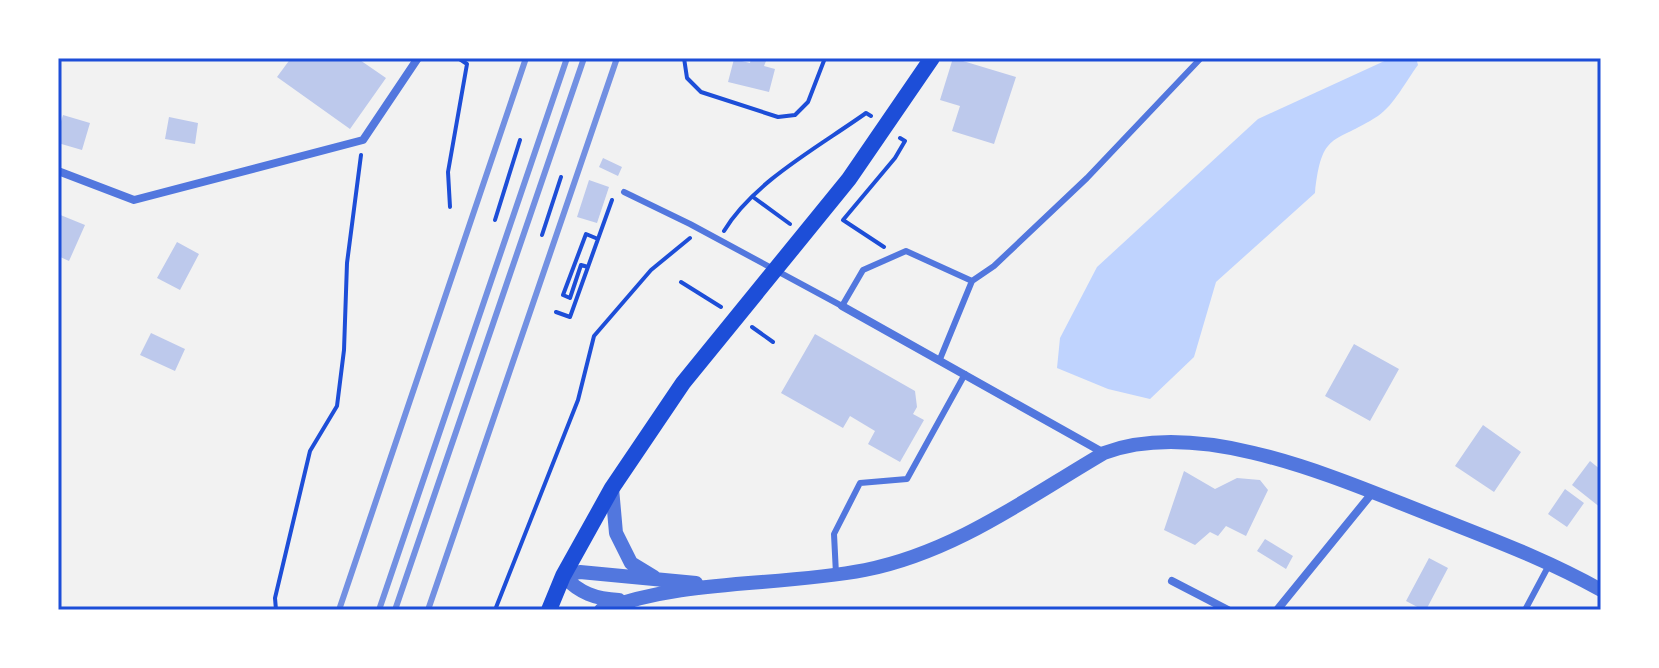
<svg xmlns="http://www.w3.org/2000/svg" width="1659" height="668" viewBox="0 0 1659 668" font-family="'PT Serif',serif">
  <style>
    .water { fill: #bfd3fe }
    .building { fill: #bdc9ec }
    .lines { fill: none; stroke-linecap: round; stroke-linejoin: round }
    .path { stroke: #1d4ed8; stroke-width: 4 }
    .service { stroke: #5277de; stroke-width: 6 }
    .minor { stroke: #5277de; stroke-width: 8 }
    .tertiary { stroke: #5277de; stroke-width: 14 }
    .secondary { stroke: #1d4ed8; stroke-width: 16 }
    .rail { stroke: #7290e2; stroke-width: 6 }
    .neatline { fill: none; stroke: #1d4ed8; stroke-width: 3 }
  </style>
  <rect width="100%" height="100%" fill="#f2f2f2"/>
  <path class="water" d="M 1391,58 L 1416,58 L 1418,65 C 1406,81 1394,105 1378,116 C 1333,145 1322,130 1315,193 L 1216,282 L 1194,357 L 1150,399 L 1108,389 L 1057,368 L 1060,338 L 1097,267 L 1258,119 Z"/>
  <path class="building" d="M 291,58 L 357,58 L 386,78 L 350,129 L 277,77 Z
    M 751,58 L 766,61 L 764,66 L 775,69 L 769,92 L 728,82 L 734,59 L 750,63 Z
    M 953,58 L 1016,77 L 994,144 L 952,131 L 960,106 L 940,100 Z
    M 63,115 L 90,123 L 82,150 L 58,143 L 58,131 Z
    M 169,117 L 198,123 L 195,144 L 165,139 Z
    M 603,158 L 622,167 L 618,176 L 599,167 Z
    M 589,180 L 609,187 L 597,223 L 577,217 Z
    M 58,214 L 85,225 L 69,261 L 58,256 Z
    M 177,242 L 199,254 L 180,290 L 157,278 Z
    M 151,333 L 185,349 L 175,371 L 140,355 Z
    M 815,334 L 915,391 L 917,407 L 913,414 L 924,420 L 900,462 L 868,444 L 875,431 L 850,416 L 843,428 L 781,393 Z
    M 1354,344 L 1399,369 L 1370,421 L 1325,396 Z
    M 1483,425 L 1521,452 L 1494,492 L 1455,466 Z
    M 1590,461 L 1601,470 L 1601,508 L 1572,485 Z
    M 1184,471 L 1215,489 L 1237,478 L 1260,480 L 1268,490 L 1246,536 L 1226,526 L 1218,536 L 1210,532 L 1195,545 L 1164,530 Z
    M 1565,489 L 1584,503 L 1567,527 L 1548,514 Z
    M 1265,539 L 1293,556 L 1286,569 L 1257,551 Z
    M 1429,558 L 1448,568 L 1426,610 L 1423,610 L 1406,601 Z"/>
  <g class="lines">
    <path class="path" d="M 684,58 L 687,78 L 701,92 L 778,117 L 795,115 L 808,102 L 825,58
      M 758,59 L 759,58
      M 753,197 L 790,224
      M 450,207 L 448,172 L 467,64 L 458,58
      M 495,220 L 520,140
      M 724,231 C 753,182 820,146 866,113 L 871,116
      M 542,235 L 561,177
      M 884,247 L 843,220 L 895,158 L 905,141 L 900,138
      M 588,267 L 581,265 L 570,298 L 563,295 L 586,234 L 598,239
      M 681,282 L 721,307
      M 556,312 L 570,317 L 612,200
      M 752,327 L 773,342
      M 276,610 L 275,598 L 310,451 L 337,406 L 344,350 L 347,263 L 361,155
      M 495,610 L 578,400 L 594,336 L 651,270 L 690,238"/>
    <path class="service" d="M 624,192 L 690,224 L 842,306 L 863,270 L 906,251 L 972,281 L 940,359
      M 972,281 L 994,266 L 1087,178 L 1201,58
      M 836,574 L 834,534 L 860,483 L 907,479 L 965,374
      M 1525,610 L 1549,565"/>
    <path class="minor" d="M 58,171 L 134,200 L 363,140 L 418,58
      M 842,306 L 1104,453
      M 1172,581 L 1228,610
      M 1277,610 L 1373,492"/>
    <path class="tertiary" d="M 612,488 L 616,533 L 631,563 L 654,577
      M 563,576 L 580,572 L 696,583
      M 563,576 C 580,593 595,599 619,600
      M 601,610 C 686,578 777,587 865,570 C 955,552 1027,498 1104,453 C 1201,417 1336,478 1428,514 C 1488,538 1544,558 1601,590"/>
    <path class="secondary" d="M 549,610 L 563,576 L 612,488 L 683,383 L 849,179 L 932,58"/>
    <path class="rail" d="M 339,610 L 526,58
      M 379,610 L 567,58
      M 395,610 L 584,58
      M 428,610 L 617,58"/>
  </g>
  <rect width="1659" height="668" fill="none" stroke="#ffffff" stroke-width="120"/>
  <rect x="60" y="60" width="1539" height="548" class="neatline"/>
</svg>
